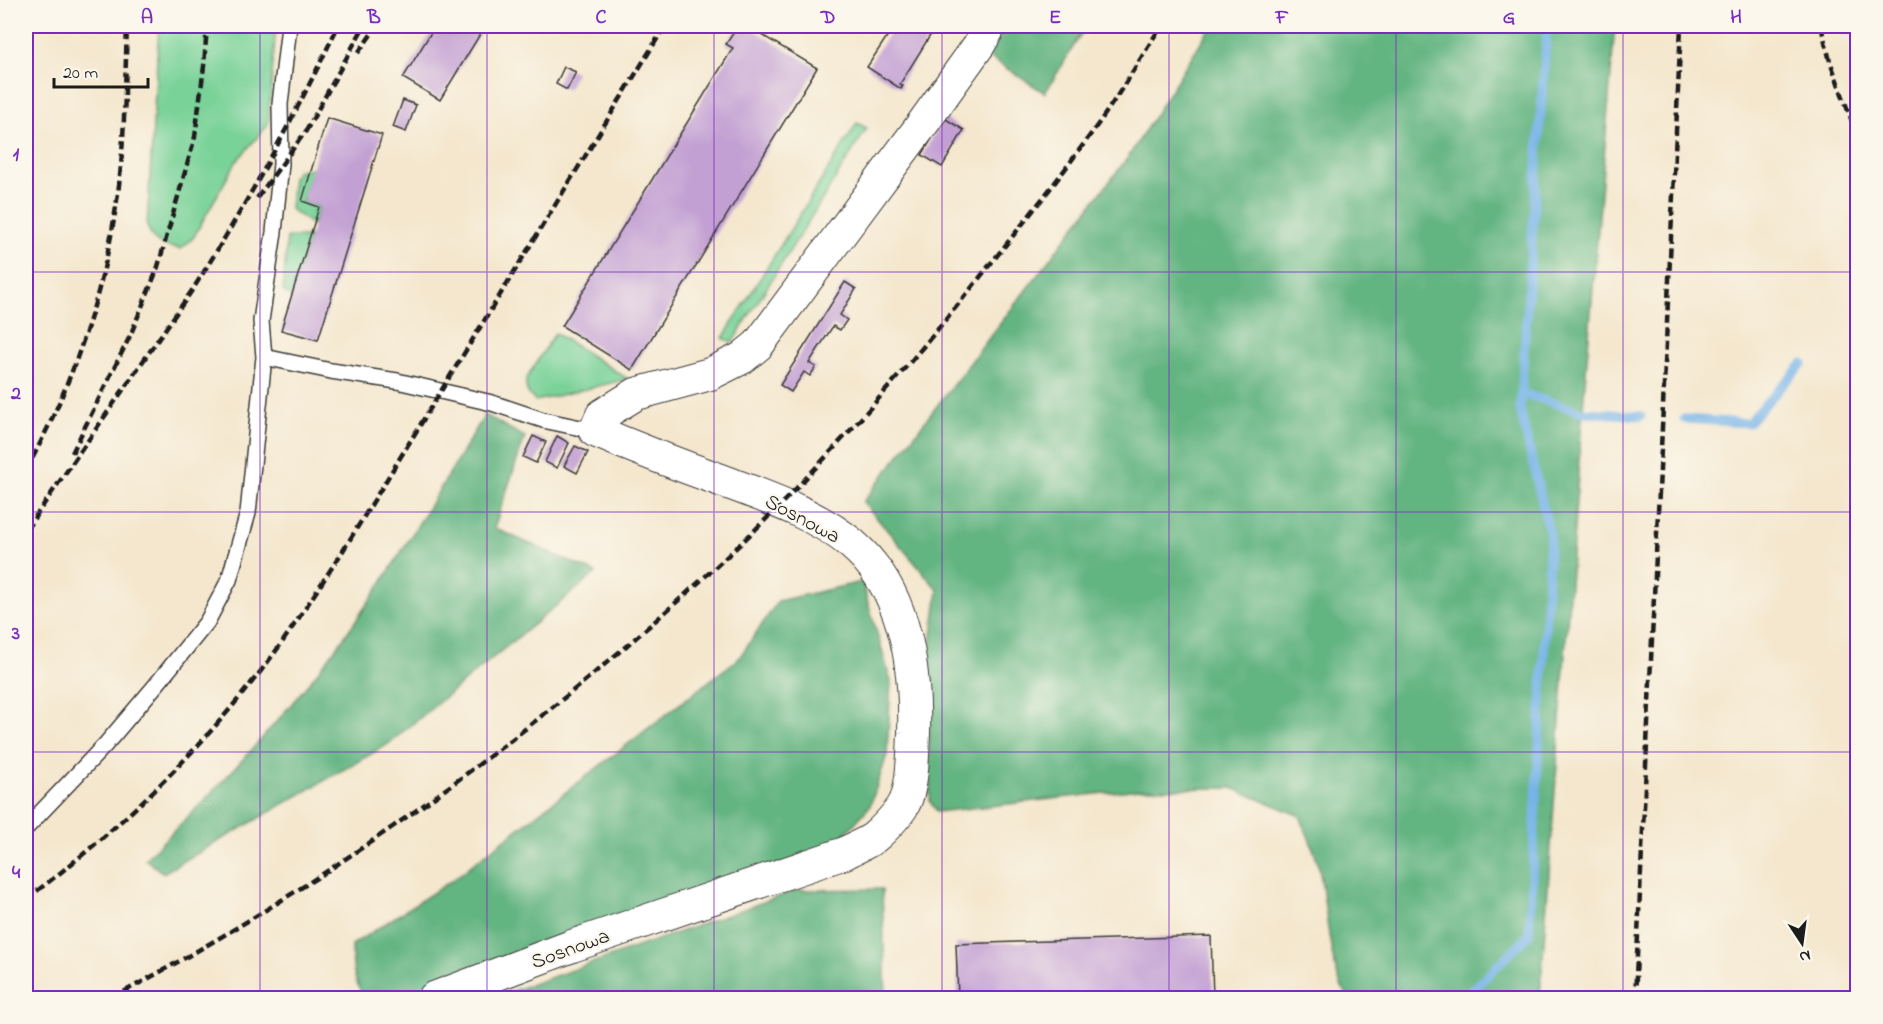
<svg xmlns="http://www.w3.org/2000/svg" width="1883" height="1024" viewBox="0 0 1883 1024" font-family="'Indie Flower',sans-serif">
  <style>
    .green { fill: #79d298; stroke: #4a775a; stroke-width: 1.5 }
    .forest { fill: #62b480; stroke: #3f684e; stroke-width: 1.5 }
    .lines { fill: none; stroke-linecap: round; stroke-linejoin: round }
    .stream { stroke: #74b3e8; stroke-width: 9 }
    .building { fill: #c3a0d3 }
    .service-casing { stroke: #3c3a37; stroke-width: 18 }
    .minor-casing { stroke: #3c3a37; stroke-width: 34 }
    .service { stroke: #fff; stroke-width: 15 }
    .minor { stroke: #fff; stroke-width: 32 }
    .rail { stroke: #1c1c1c; stroke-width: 4.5; stroke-dasharray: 9 4.5; stroke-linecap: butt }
    .grid { fill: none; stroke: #7b2cbf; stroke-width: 1.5; stroke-opacity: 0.55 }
    .labels { text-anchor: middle; stroke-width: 4.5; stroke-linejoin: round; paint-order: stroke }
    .street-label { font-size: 21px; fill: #1c1c1c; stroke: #fbf7ec }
    .neatline { fill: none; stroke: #7b2cbf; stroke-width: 2 }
    .grid-label { font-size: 20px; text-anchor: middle; font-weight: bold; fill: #7b2cbf }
  </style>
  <rect width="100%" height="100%" fill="#fbf7ec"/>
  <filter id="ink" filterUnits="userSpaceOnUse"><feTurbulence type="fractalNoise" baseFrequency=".0167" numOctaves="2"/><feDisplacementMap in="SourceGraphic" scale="12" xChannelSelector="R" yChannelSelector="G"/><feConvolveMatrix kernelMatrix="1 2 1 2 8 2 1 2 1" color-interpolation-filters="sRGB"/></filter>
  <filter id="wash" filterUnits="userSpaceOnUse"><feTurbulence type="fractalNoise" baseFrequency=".008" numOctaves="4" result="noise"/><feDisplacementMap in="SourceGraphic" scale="24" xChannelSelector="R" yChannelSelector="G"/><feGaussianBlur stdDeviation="1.35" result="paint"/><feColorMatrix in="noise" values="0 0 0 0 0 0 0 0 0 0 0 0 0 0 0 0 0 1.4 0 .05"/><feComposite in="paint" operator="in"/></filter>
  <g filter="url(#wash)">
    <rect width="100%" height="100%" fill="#f4e7ce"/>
    <path class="green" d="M 159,26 L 276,26 L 268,125 L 236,162 L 193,238 L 181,249 C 161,245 155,246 147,226 Z
      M 857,123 L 867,128 L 732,343 L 723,338 Z
      M 313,168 L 302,201 L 319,207 L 313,225 L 290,209 L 293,177 L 298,170 Z
      M 287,237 L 310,237 L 291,297 L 283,291 Z
      M 555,333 L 628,379 L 536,401 C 528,395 525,390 526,379 Z"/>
    <path class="forest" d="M 1002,26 L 1086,26 L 1045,93 L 984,54 Z
      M 1211,26 L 1615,26 L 1582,420 L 1540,998 L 1349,998 C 1329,979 1326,894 1318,864 C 1314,848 1306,832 1300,816 L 1232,788 L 1140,789 L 937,812 L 930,802 L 928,664 L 938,590 L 863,502 L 1129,156 Z
      M 485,415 L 525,437 L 494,528 L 596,573 L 387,745 L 163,873 L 145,859 C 210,797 272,731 327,660 C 386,583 434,497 485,415 Z
      M 862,582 L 891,681 L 887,755 L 870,806 L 835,845 L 405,998 L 366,998 C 353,984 352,964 352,945 L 451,881 L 739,658 L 778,601 Z
      M 882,889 L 886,998 L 493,998 L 797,890 Z"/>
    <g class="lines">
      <path class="stream" d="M 1521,393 L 1583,412 L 1641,416
        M 1684,419 L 1748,423 L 1803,363
        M 1464,998 L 1529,935 L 1550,536 L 1520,409 L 1547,26"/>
    </g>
    <g id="blocks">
      <path class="building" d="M 435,26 L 485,26 L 440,100 L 403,78 Z
        M 738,26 L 747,26 L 817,68 L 632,370 L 562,326 L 733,48 L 726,44 Z
        M 894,26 L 936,26 L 900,84 L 903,86 L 901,89 L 867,67 Z
        M 564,67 L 576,72 L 567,90 L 556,84 Z
        M 403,100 L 416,105 L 406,132 L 393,127 Z
        M 327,118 L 382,135 L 318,340 L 281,330 L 319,207 L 302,201 Z
        M 944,118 L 964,130 L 942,167 L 922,155 Z
        M 845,282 L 856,289 L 840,315 L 847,320 L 840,330 L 833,326 L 809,363 L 816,367 L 810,376 L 804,372 L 791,392 L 780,385 Z
        M 533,436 L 546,442 L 536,463 L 523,457 Z
        M 557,436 L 569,443 L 557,468 L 545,462 Z
        M 575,446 L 588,452 L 577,473 L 564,466 Z
        M 1211,936 L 1213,998 L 958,998 L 956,944 Z"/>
    </g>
  </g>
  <g filter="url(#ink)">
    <use href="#blocks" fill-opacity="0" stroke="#3c3a37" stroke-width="1.5"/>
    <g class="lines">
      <defs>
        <path id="service" d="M 264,357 L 331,371 L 397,381 L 492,403 L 543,420 L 595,431
          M 26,828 L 105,745 L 156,685 L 207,622 L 229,580 L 248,513 L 264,357 L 261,321 L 274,232 L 281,164 L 280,104 L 289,26"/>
        <path id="minor" d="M 434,998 L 572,946 L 845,853 C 855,847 869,843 877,835 C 884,829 900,812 904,804 C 913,788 913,752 914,733 C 916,667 906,590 852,544 C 815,513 763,496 718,479 C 676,464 635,448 595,431 L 602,415 L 636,394 L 710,374 L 742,358 L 758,345 L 921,126 L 979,45 L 990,26"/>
      </defs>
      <use href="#service" class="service-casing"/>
      <use href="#minor" class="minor-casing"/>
      <use href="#service" class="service"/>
      <use href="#minor" class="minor"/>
      <path class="rail" d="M 1821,26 L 1830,61 L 1858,138
        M 358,53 L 377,26
        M 257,198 L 306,131 L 364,26
        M 72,453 L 130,336 L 157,270 L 195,137 L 204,66 L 207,26
        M 26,470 C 74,383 107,284 119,185 C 125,133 125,78 127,26
        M 26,530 L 193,289 C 247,204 295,116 338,26
        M 26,899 C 110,837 187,764 252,682 C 285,642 312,597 341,554 L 665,26
        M 112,998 C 299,899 472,779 632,641 C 683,597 735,551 782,503 C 856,427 926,346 992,262 C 1030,215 1068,167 1103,117 C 1123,88 1142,56 1161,26
        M 1635,998 L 1681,26"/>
    </g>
  </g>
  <path class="grid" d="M 260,26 L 260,998M 487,26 L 487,998M 714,26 L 714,998M 942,26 L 942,998M 1169,26 L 1169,998M 1396,26 L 1396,998M 1623,26 L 1623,998M 26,272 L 1858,272M 26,512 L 1858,512M 26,752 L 1858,752"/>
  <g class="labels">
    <g class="street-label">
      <text transform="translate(803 518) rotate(28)" y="7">Sosnowa</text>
      <text transform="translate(570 948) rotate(-20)" y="7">Sosnowa</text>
    </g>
  </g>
  <rect width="1883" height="1024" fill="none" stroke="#fbf7ec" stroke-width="66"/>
  <g transform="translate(1802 943) rotate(167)" stroke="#fbf7ec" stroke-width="4.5" paint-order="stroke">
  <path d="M0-4.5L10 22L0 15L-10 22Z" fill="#1c1c1c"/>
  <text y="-9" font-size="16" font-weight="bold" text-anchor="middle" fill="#1c1c1c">N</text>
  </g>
  <path d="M54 78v9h94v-9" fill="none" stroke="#1c1c1c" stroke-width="3"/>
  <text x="63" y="78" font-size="18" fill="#1c1c1c" stroke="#fbf7ec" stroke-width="4.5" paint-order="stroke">20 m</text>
  <rect x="33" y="33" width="1817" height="958" class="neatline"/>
  <g class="grid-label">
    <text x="147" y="23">A</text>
    <text x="374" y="23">B</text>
    <text x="601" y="23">C</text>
    <text x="828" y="23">D</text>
    <text x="1055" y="23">E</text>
    <text x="1282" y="23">F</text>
    <text x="1509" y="23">G</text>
    <text x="1736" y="23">H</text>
    <text x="16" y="160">1</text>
    <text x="16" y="399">2</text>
    <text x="16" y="639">3</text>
    <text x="16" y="878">4</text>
  </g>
</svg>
